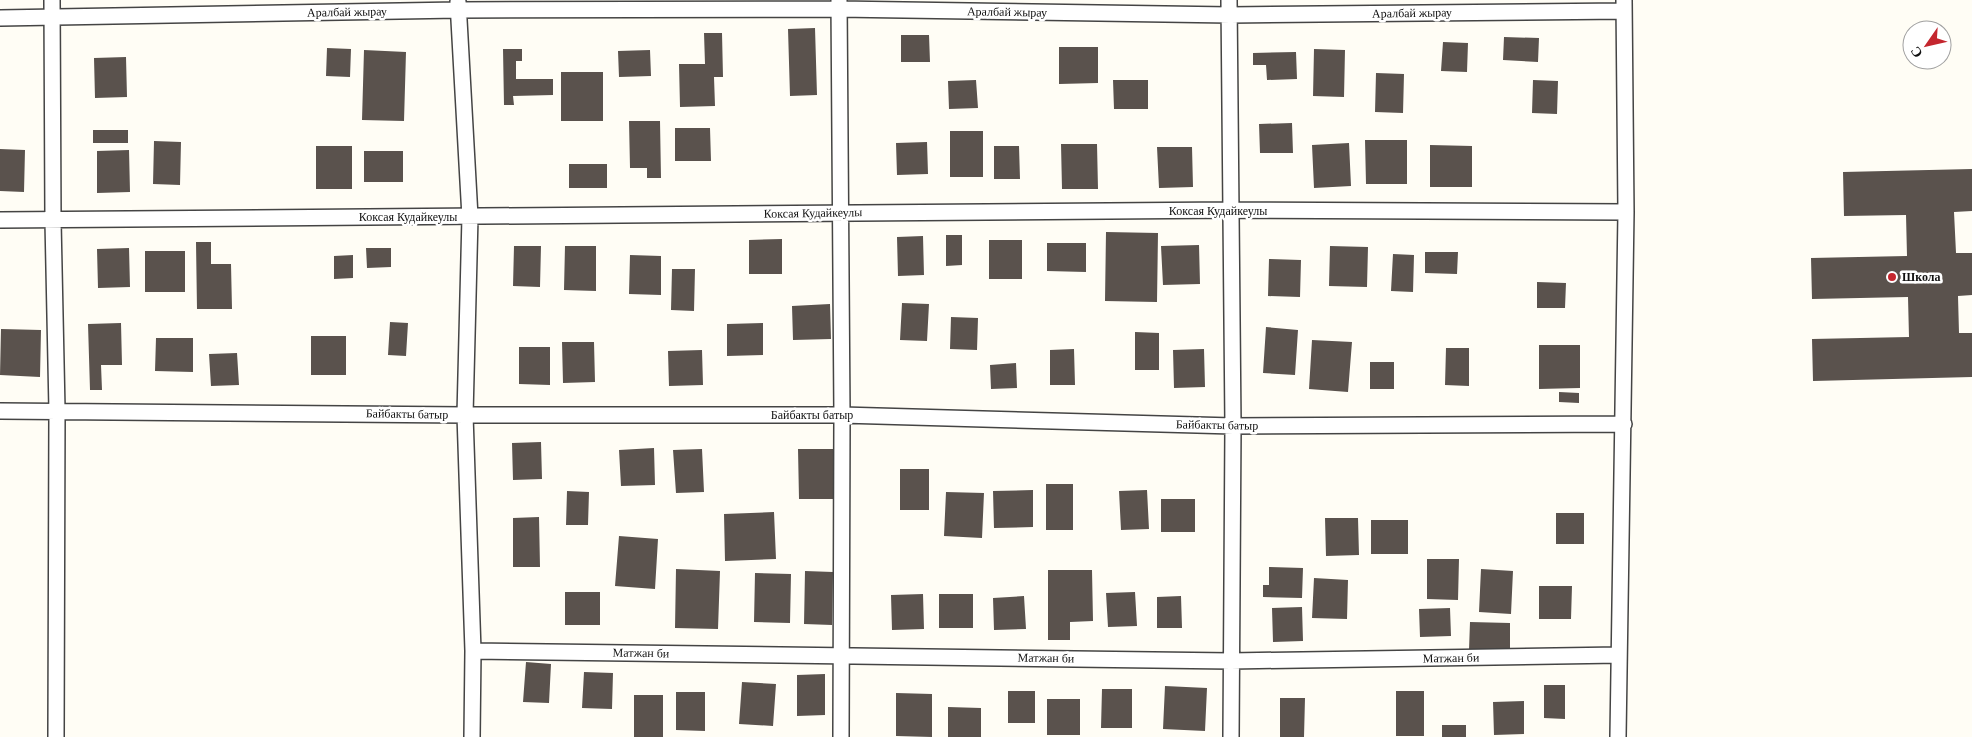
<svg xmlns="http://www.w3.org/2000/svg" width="1972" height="737" viewBox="0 0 1972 737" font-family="'Times New Roman',serif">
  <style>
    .building { fill: #5a524d }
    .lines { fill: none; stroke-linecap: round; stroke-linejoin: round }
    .street-casing { stroke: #444; stroke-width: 18 }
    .street { stroke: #fff; stroke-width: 15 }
    .poi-dot { fill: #c4262e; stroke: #fff; stroke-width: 2 }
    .labels { text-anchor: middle; stroke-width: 5; stroke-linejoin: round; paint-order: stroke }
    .street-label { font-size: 12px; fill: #111; stroke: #fff }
    .poi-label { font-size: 12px; font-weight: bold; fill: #111; stroke: #fff; text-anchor: start }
  </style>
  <rect width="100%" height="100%" fill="#fffdf5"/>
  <path class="building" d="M 815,28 L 817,95 L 790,96 L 788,29 Z
    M 704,33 L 722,33 L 723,77 L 714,77 L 715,106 L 680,107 L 679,64 L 705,64 Z
    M 901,35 L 929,35 L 930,62 L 901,62 Z
    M 1504,37 L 1539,38 L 1538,62 L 1503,60 Z
    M 1443,42 L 1468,43 L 1467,72 L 1441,71 Z
    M 1059,47 L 1098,47 L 1098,83 L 1059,84 Z
    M 327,48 L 351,49 L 350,77 L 326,76 Z
    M 503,49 L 522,49 L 522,61 L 516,61 L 516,79 L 553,79 L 553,95 L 513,96 L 514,105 L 504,105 Z
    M 1314,49 L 1345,50 L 1344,97 L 1313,96 Z
    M 364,50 L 406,52 L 404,121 L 362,120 Z
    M 650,50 L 651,76 L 619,77 L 618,51 Z
    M 1296,52 L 1297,79 L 1267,80 L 1266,65 L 1253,65 L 1253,53 Z
    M 126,57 L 127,97 L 95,98 L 94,58 Z
    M 561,72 L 603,72 L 603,121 L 561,121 Z
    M 1376,73 L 1404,74 L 1403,113 L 1375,112 Z
    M 976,80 L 978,108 L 949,109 L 948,81 Z
    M 1113,80 L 1148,80 L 1148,109 L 1114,109 Z
    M 1533,80 L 1558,81 L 1557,114 L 1532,113 Z
    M 629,121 L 660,121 L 661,178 L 647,178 L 647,168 L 630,168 Z
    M 1292,123 L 1293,153 L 1260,153 L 1259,124 Z
    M 675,128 L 710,128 L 711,161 L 675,161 Z
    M 93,130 L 128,130 L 128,143 L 93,143 Z
    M 950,131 L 983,131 L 983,177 L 950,177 Z
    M 1365,140 L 1407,140 L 1407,184 L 1366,184 Z
    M 154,141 L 181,142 L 180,185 L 153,184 Z
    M 927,142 L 928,174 L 897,175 L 896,143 Z
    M 1349,143 L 1351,186 L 1314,188 L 1312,145 Z
    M 1061,144 L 1097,144 L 1098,189 L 1062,189 Z
    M 1430,145 L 1472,146 L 1472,187 L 1430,187 Z
    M 316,146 L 352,146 L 352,189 L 316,189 Z
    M 994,146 L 1019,146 L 1020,179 L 994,179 Z
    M 1157,147 L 1192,147 L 1193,187 L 1159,188 Z
    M 0,149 L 25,150 L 24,192 L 0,191 Z
    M 129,150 L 130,192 L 97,193 L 97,151 Z
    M 364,151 L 403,151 L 403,182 L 364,182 Z
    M 569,164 L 607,164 L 607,188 L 569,188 Z
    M 1972,169 L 1972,211 L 1954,212 L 1956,253 L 1972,253 L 1972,295 L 1958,296 L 1959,333 L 1972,333 L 1972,377 L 1813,381 L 1812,339 L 1909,337 L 1908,297 L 1812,299 L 1811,258 L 1907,256 L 1906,215 L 1844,216 L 1843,172 Z
    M 1106,232 L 1158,233 L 1157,302 L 1105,301 Z
    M 946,235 L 962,235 L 962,265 L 946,266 Z
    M 923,236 L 924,275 L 898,276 L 897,237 Z
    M 782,239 L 782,274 L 749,274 L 749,240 Z
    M 989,240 L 1022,240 L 1022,279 L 989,279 Z
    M 196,242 L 211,242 L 211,264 L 231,264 L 232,309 L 197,309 Z
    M 1047,243 L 1086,243 L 1086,272 L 1047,271 Z
    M 1199,245 L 1200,284 L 1163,285 L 1161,246 Z
    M 514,246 L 541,246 L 540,287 L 513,286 Z
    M 565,246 L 596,246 L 596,291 L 564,290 Z
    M 1330,246 L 1368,247 L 1367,287 L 1329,286 Z
    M 129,248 L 130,287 L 98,288 L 97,249 Z
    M 366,248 L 391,248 L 391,267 L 367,268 Z
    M 145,251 L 185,251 L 185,292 L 145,292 Z
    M 1425,252 L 1458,252 L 1457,274 L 1425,273 Z
    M 1393,254 L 1414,255 L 1413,292 L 1391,291 Z
    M 353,255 L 353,278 L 334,279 L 334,256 Z
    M 630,255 L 661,256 L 661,295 L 629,294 Z
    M 1269,259 L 1301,260 L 1300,297 L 1268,296 Z
    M 672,269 L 695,269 L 694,311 L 671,310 Z
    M 1537,282 L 1566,283 L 1565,308 L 1537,308 Z
    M 902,303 L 929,304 L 927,341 L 900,340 Z
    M 830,304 L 831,339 L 793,340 L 792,306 Z
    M 951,317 L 978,318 L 977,350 L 950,349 Z
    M 390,322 L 408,323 L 406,356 L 388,355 Z
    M 121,323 L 122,365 L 101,365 L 102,390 L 90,390 L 88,324 Z
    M 763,323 L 763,355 L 727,356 L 727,324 Z
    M 1266,327 L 1298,330 L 1295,375 L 1263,373 Z
    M 1,329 L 41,330 L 40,377 L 0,375 Z
    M 1135,332 L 1159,333 L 1159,370 L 1135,370 Z
    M 311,336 L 346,336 L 346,375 L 311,375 Z
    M 156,338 L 193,338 L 193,372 L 155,371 Z
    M 1312,340 L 1352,342 L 1348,392 L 1309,389 Z
    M 562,342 L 594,342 L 595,382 L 563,383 Z
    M 1539,345 L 1580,345 L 1580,388 L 1539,389 Z
    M 519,347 L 550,347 L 550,385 L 519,384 Z
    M 1446,348 L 1469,348 L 1469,386 L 1445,385 Z
    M 1074,349 L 1075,385 L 1050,385 L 1050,350 Z
    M 1204,349 L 1205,387 L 1174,388 L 1173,350 Z
    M 702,350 L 703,385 L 669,386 L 668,351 Z
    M 237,353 L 239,385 L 211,386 L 209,354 Z
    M 1370,362 L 1394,362 L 1394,389 L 1370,389 Z
    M 1016,363 L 1017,388 L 991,389 L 990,365 Z
    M 1559,392 L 1579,393 L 1579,403 L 1559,402 Z
    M 541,442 L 542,479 L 513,480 L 512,443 Z
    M 654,448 L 655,485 L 621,486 L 619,450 Z
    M 702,449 L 704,492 L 676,493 L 673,450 Z
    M 798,449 L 833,449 L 833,499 L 799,499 Z
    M 900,469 L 929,469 L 929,510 L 900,510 Z
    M 1046,484 L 1073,484 L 1073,530 L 1046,530 Z
    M 1033,490 L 1033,527 L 994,528 L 993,491 Z
    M 1147,490 L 1149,529 L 1121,530 L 1119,491 Z
    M 567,491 L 589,492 L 588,525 L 566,525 Z
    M 946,492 L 984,493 L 982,538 L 944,536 Z
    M 1161,499 L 1195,499 L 1195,532 L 1161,532 Z
    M 774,512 L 776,559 L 725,561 L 724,514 Z
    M 1556,513 L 1584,513 L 1584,544 L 1556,544 Z
    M 539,517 L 540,567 L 513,567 L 513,518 Z
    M 1325,518 L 1358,518 L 1359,555 L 1326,556 Z
    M 1371,520 L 1408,520 L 1408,554 L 1371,554 Z
    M 619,536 L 658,539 L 655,589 L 615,586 Z
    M 1427,559 L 1459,559 L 1458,600 L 1427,599 Z
    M 1269,567 L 1303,568 L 1302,598 L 1263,597 L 1263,585 L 1269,585 Z
    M 676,569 L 720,571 L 718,629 L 675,628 Z
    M 1481,569 L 1513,571 L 1511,614 L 1479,612 Z
    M 1048,570 L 1092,570 L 1093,621 L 1070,622 L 1070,640 L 1048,640 Z
    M 805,571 L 833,572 L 832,625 L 804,624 Z
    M 755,573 L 791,574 L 790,623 L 754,622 Z
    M 1314,578 L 1348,580 L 1347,619 L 1312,618 Z
    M 1539,586 L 1572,586 L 1571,619 L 1539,619 Z
    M 565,592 L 600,592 L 600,625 L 565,625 Z
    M 1135,592 L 1137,626 L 1108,627 L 1106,593 Z
    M 923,594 L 924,629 L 892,630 L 891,595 Z
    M 939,594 L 973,594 L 973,628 L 939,628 Z
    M 1024,596 L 1026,629 L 994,630 L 993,598 Z
    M 1181,596 L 1182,628 L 1157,628 L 1157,597 Z
    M 1302,607 L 1303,641 L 1273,642 L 1272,608 Z
    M 1450,608 L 1451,636 L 1420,637 L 1419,609 Z
    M 1470,622 L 1510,623 L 1510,651 L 1469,650 Z
    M 526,662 L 551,664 L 549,703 L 523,702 Z
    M 584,672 L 613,673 L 612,709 L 582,708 Z
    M 825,674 L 825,715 L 797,716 L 797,675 Z
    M 742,682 L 776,684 L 773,726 L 739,724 Z
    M 1544,685 L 1565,685 L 1565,719 L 1544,718 Z
    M 1165,686 L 1207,688 L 1205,731 L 1163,729 Z
    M 1102,689 L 1132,689 L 1132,728 L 1101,728 Z
    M 1008,691 L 1035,691 L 1035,723 L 1008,723 Z
    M 1396,691 L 1424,691 L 1424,736 L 1396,736 Z
    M 676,692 L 705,692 L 705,731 L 676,730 Z
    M 896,693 L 932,694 L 932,737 L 896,736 Z
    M 634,695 L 663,695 L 663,737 L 634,737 Z
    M 1280,698 L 1305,698 L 1304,737 L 1280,737 Z
    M 1047,699 L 1080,699 L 1080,735 L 1047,735 Z
    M 1524,701 L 1524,734 L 1494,735 L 1493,702 Z
    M 948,707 L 981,708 L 981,737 L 948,737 Z
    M 1442,725 L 1466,725 L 1466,737 L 1442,737 Z"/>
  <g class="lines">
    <defs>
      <path id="street" d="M 52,0 L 53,221 L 57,410 L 56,737
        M 1229,0 L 1233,426 L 1231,737
        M 839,1 L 842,415 L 841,737
        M 458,2 L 470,217 L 465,415 L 473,651 L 472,737
        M 0,18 L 458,10 L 839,9 L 1230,15 L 1624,11
        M 0,220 L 1232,210 L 1626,212
        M 0,411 L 465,415 L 842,415 L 1233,426 L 1624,424
        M 473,651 L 1231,661 L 1619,655
        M 1618,737 L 1626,212 L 1624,0"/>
    </defs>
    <use href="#street" class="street-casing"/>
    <use href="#street" class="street"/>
  </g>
  <circle class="poi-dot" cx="1892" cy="277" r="5"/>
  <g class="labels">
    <g class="street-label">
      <text transform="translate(347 12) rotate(-1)" y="4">Аралбай жырау</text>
      <text transform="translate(1007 12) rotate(1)" y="4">Аралбай жырау</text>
      <text transform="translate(1412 13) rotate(-1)" y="4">Аралбай жырау</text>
      <text x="1218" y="215">Коксая Кудайкеулы</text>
      <text transform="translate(813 213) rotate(-1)" y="4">Коксая Кудайкеулы</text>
      <text x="408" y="221">Коксая Кудайкеулы</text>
      <text transform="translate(407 414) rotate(1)" y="4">Байбакты батыр</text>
      <text x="812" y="419">Байбакты батыр</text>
      <text transform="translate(1217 425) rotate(1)" y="4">Байбакты батыр</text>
      <text transform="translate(641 653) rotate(1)" y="4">Матжан би</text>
      <text transform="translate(1046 658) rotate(1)" y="4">Матжан би</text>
      <text transform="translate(1451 658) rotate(-1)" y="4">Матжан би</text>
    </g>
    <g class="poi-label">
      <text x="1902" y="281">Школа</text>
    </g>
  </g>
  <g transform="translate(1927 45) rotate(236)"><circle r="24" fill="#ffffff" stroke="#a0a0a0"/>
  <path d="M0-4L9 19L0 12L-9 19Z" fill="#c4262e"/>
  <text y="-8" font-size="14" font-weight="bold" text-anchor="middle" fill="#111111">С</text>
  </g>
</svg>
